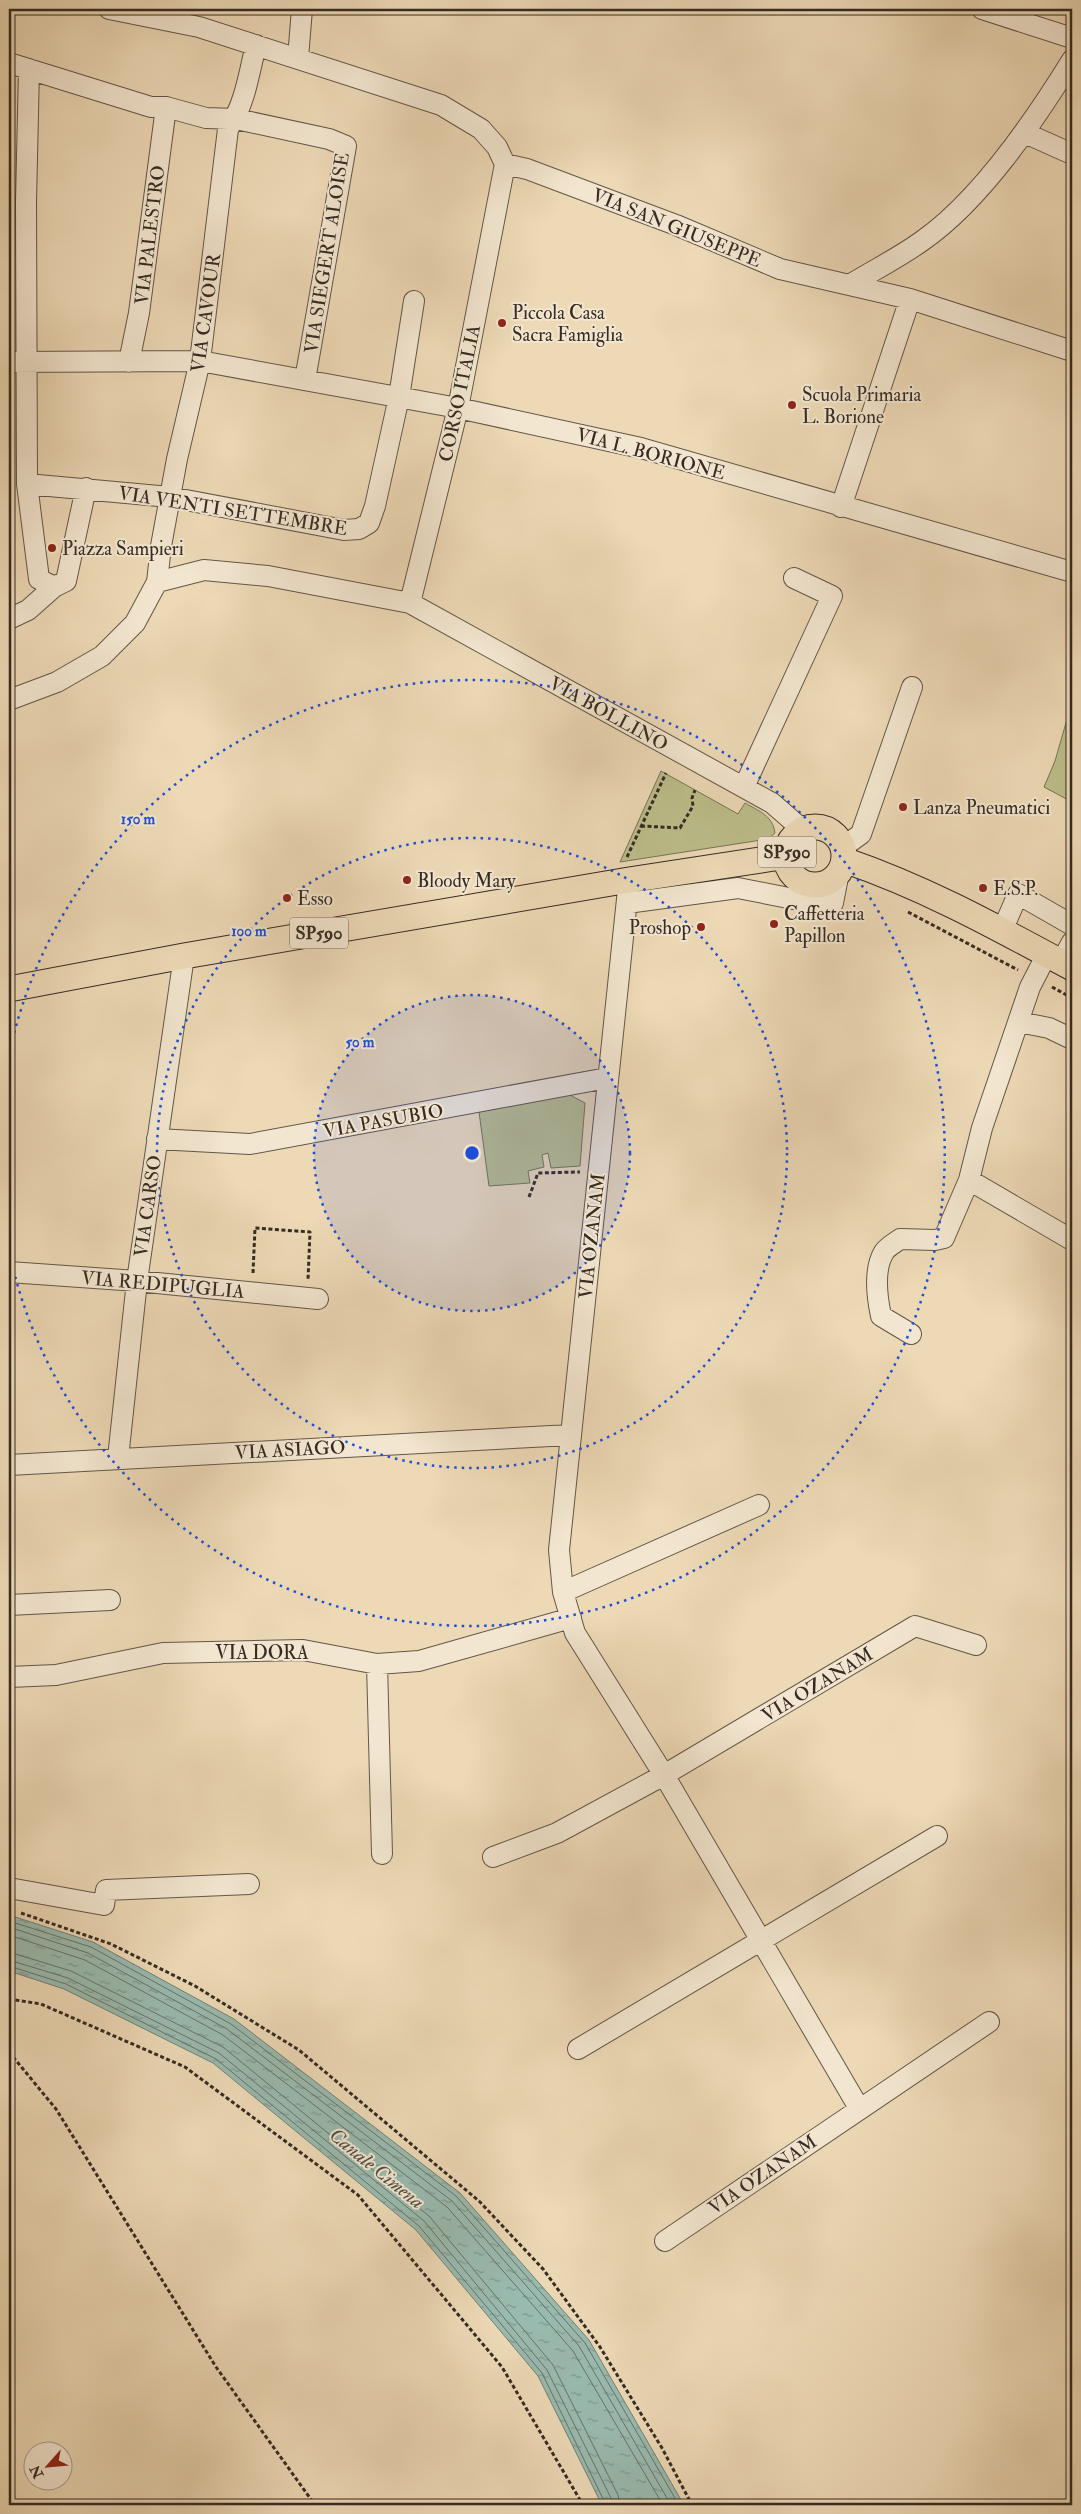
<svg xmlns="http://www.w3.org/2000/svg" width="1081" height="2514" viewBox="0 0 1081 2514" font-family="'IM FELL Double Pica',serif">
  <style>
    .green { fill: #bcbe8b; stroke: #787457 }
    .water { fill: url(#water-ripples); stroke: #718177 }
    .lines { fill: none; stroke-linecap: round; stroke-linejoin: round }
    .shore { stroke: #677269; stroke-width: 1 }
    .minor-casing { stroke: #635648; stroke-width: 22 }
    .major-casing { stroke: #352b23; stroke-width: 27 }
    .path { stroke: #352b23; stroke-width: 3; stroke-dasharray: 4 2.5; stroke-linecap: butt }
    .minor { stroke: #f3e6d0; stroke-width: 20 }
    .major { stroke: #edd9b6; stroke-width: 25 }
    .ring { fill: none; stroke: #1d4ed8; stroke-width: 2.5; stroke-dasharray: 2.5 5 }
    .poi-dot { fill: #8f2418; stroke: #f3e6d0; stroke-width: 2 }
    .labels { text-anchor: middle; stroke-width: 4; stroke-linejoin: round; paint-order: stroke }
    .shield { fill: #f3e6d0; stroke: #6e6357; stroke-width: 1 }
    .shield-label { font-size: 18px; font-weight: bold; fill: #352b23 }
    .street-label { font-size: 19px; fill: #352b23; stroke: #f3e6d0 }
    .poi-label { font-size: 19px; fill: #352b23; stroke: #f3e6d0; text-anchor: start }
    .water-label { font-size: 20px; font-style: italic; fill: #4e4f46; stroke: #f3e6d0 }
    .centre { fill: #1d4ed8; stroke: #f3e6d0; stroke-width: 2.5 }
    .ring-label { font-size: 15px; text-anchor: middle; font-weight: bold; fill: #1d4ed8; stroke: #f3e6d0; stroke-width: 4; stroke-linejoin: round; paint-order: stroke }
  </style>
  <defs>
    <pattern id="water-ripples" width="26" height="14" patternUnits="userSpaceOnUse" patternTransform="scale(1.25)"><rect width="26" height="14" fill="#99baaf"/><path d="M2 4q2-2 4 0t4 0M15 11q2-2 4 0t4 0" fill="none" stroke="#7e978e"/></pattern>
  </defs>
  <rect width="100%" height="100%" fill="#edd9b6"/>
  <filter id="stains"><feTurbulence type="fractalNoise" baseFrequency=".004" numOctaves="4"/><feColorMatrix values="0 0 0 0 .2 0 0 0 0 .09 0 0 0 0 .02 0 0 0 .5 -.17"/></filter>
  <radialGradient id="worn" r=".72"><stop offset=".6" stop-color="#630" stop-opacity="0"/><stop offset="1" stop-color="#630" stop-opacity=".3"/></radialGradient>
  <path class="green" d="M 1072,702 L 1072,802 L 1044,787 L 1055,761 Z
    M 661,771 L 738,814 L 745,803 C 759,811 773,816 775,833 L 768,839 L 620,862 Z
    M 568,1094 L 585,1103 L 580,1166 L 551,1168 L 548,1153 L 542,1155 L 544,1167 L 528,1171 L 530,1183 L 489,1186 L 479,1112 Z"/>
  <path class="water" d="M 9,1915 L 93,1942 L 234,2019 L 460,2193 L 589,2340 L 684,2505 L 602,2505 L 538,2376 L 416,2230 L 213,2063 L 64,1989 L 9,1971 Z"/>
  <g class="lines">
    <path class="shore" d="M 9,1921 L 91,1947 L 231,2024 L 456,2196 L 585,2343 L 679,2505
      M 9,1927 L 88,1953 L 227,2029 L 452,2201 L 579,2346 L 671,2505
      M 9,1935 L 85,1960 L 223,2035 L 447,2207 L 573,2351 L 663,2505
      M 9,1952 L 71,1971 L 223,2047 L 429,2216 L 553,2365 L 618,2495 L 620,2505
      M 9,1960 L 68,1978 L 219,2053 L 424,2221 L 547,2370 L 611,2498 L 613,2505
      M 9,1966 L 66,1984 L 216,2059 L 419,2226 L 542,2373 L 606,2505"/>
    <defs>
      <path id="minor" d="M 109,9 L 199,27 L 441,105 L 481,129 L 497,147 L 505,164 L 458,408 L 410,603
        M 982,9 L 1072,38
        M 298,58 L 302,9
        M 9,63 L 151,107 L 166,107 L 206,118 L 236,119 L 329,139 L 346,146 L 305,380
        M 29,69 L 26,202 L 27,484 L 39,579 L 54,587 L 66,581 L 86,488
        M 1025,133 L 1072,154
        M 505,164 L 527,169 L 676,225 L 780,269 L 910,299 L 1072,351
        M 851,284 C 874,270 900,257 922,241 C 981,200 1035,120 1072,60
        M 9,362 L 200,361 L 458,408 L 641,448 L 1072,572
        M 129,362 L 139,313 L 166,107
        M 27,484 L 170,497 L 344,530 L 359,529 L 369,523 L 375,506 L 399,397 L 414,301
        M 841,507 L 910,299
        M 157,582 L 204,570 L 268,576 L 410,603 L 772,803 L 803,830
        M 9,619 L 28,610 L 54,587
        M 9,700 L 57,682 L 102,656 L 135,623 L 157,582 L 161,546 L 177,459 L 200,361 L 228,129 C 245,105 249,73 256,45
        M 744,787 L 832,596 L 794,578
        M 843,847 L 861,834 L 912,687
        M 629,880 L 559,1550 L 563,1592 L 575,1633 L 664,1775 L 859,2108
        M 627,903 L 738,888 L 814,903 L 833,903 L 839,872
        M 1002,931 L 1018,894 L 1072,925
        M 1047,954 L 1030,987 L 982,1128 L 969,1180 L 1072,1240
        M 1061,962 L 1072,942
        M 1019,1022 L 1049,1028 L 1072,1039
        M 157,1139 L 250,1144 L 607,1078
        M 9,1272 L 137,1281 L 318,1299
        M 911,1334 L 881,1316 C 877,1297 873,1270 884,1252 C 887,1247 895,1243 900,1239 L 935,1240 L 944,1238 L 969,1180
        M 118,1458 L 137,1281 L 184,956
        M 9,1465 L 570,1435
        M 563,1592 L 759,1505
        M 9,1605 L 110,1600
        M 377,1664 L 382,1854
        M 9,1677 L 56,1675 L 163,1653 L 303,1650 L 377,1664 L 419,1661 L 571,1618
        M 493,1857 L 557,1833 L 664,1775 L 915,1626 L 976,1645
        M 9,1888 L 104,1905 L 106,1890 L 249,1884
        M 578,2049 L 937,1836
        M 665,2241 L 989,2022"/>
      <path id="major" d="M786 856a29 29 0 1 1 58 0a29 29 0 1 1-58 0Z
        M 844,860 C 926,888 996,927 1072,968
        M 9,989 L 184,956 L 629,880 L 787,856"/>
    </defs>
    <use href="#minor" class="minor-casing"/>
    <use href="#major" class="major-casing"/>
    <path class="path" d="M 641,826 L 680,828 L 693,806 L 692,798 L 695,790
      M 627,857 L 666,773
      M 908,912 L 1018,970
      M 1052,987 L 1072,998
      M 529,1197 L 538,1173 L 580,1172
      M 253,1273 L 255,1228 L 310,1232 L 308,1280
      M 21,1913 L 111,1944 L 195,1986 L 299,2050 L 479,2201 L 543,2269 L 600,2347 L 662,2448 L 692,2505
      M 9,1999 L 41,2004 L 185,2067 L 358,2195 L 502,2367 L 583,2505
      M 9,2052 L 56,2109 L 216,2367 L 315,2505"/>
    <use href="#minor" class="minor"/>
    <use href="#major" class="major"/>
  </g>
  <circle cx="472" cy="1153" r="158" fill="#1d4ed8" fill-opacity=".12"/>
  <g class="ring">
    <circle cx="472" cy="1153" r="158"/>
    <circle cx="472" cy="1153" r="315"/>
    <path d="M9 1055A473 473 0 1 1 9 1251"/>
  </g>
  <g class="poi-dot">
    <circle cx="502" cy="323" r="5"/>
    <circle cx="792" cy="405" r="5"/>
    <circle cx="52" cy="548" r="5"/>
    <circle cx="903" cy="807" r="5"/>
    <circle cx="407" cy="880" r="5"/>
    <circle cx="983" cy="888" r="5"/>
    <circle cx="287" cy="898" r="5"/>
    <circle cx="774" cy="924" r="5"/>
    <circle cx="701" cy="927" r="5"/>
  </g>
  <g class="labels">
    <g class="shield">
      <rect x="758" y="836.5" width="58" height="31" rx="4"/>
      <rect x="290" y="917.5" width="58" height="31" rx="4"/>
    </g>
    <g class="shield-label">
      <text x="787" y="858">SP590</text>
      <text x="319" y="939">SP590</text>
    </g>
    <g class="street-label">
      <text transform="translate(677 227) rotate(22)" y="7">VIA SAN GIUSEPPE</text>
      <text transform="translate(149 235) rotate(-83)" y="7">VIA PALESTRO</text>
      <text transform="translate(326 253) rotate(-81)" y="7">VIA SIEGERT ALOISE</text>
      <text transform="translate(205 313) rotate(-82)" y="7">VIA CAVOUR</text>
      <text transform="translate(459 393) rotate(-78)" y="7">CORSO ITALIA</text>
      <text transform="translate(651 453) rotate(15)" y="7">VIA L. BORIONE</text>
      <text transform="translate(233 510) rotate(9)" y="7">VIA VENTI SETTEMBRE</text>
      <text transform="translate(609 713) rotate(29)" y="7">VIA BOLLINO</text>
      <text transform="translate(383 1120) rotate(-10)" y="7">VIA PASUBIO</text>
      <text transform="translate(147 1206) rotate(-82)" y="7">VIA CARSO</text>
      <text transform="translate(591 1236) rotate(-84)" y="7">VIA OZANAM</text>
      <text transform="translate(163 1284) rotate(5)" y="7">VIA REDIPUGLIA</text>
      <text transform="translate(290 1449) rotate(-3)" y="7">VIA ASIAGO</text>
      <text x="262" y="1659">VIA DORA</text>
      <text transform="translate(817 1684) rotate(-31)" y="7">VIA OZANAM</text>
      <text transform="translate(762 2174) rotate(-34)" y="7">VIA OZANAM</text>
    </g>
    <g class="poi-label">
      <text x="512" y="319">Piccola Casa<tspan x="512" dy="22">Sacra Famiglia</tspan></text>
      <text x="802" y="401">Scuola Primaria<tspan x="802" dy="22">L. Borione</tspan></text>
      <text x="62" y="555">Piazza Sampieri</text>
      <text x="913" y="814">Lanza Pneumatici</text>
      <text x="417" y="887">Bloody Mary</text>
      <text x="993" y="895">E.S.P.</text>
      <text x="297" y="905">Esso</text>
      <text x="784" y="920">Caffetteria<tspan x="784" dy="22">Papillon</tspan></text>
      <text x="691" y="934" text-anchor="end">Proshop</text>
    </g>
    <g class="water-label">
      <text transform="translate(377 2168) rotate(39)" y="7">Canale Cimena</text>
    </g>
  </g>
  <circle cx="472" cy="1153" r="8" class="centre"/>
  <g class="ring-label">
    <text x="138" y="824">150 m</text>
    <text x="249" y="936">100 m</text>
    <text x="360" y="1047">50 m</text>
  </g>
  <rect width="1081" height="2514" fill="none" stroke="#edd9b6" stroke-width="30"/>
  <rect x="10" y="10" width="1061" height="2494" fill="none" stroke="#352b23" stroke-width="2.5"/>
  <rect x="15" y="15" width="1051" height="2484" fill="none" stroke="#352b23"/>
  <g transform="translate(48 2466) rotate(243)"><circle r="24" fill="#f3e6d0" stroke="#a79b8b"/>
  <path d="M0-4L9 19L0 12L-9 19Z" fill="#8f2418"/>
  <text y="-8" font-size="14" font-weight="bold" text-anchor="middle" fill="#352b23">N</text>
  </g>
  <rect width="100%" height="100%" filter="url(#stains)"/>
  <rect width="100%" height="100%" fill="url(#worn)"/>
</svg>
